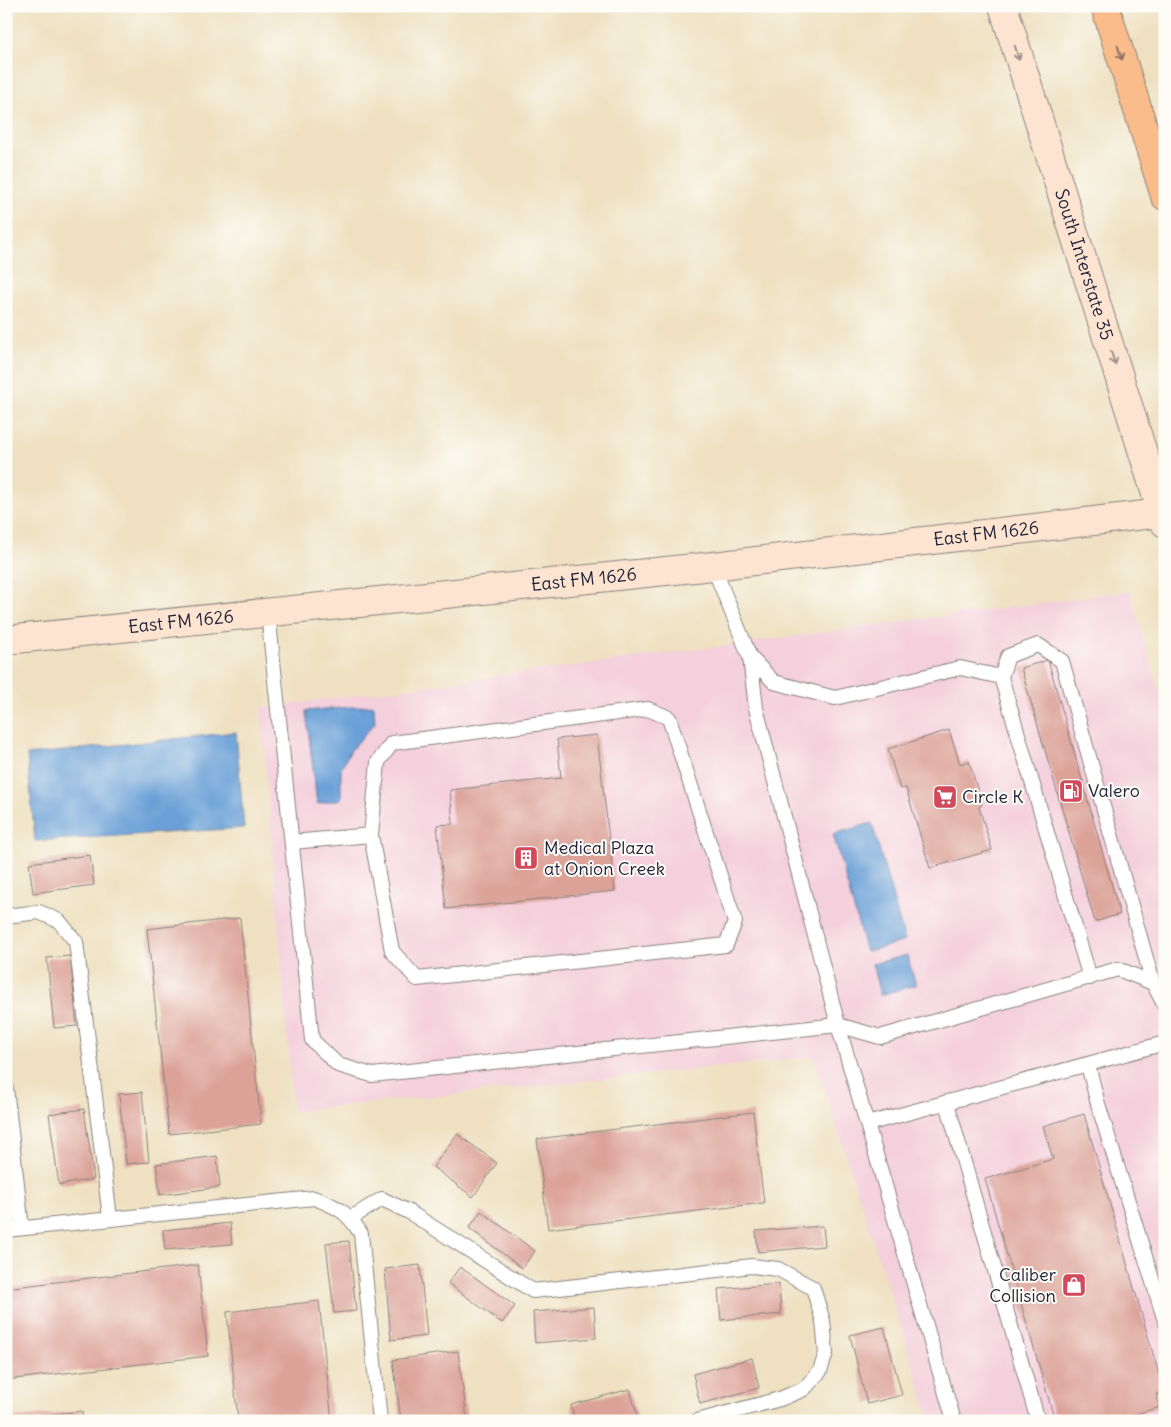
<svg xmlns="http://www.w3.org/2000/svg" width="1171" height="1427" viewBox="0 0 1171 1427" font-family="Delius,sans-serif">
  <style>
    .built { fill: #f4cfdc }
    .water { fill: #6aa0d7; stroke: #466189 }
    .building { fill: #dca298 }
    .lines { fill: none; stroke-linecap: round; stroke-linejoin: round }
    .lane-casing { stroke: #88817e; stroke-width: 16 }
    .secondary-casing { stroke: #88817e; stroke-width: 30 }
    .highway-casing { stroke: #88817e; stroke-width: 30 }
    .lane { stroke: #fff; stroke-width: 14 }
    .secondary { stroke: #fde4d0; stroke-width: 28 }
    .highway { stroke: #f9bc8a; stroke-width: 28 }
    .oneway { stroke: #9a8d8d }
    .oneway2 { stroke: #8e6f62 }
    .labels { text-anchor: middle; stroke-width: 4; stroke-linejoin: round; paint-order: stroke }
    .street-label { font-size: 18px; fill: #22223b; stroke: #fdfcf7 }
    .poi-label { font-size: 18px; fill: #22223b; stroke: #fdfcf7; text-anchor: start }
  </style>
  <rect width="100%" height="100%" fill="#fdfcf7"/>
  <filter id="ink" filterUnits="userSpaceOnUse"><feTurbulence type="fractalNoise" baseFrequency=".02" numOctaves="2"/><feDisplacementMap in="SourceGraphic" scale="10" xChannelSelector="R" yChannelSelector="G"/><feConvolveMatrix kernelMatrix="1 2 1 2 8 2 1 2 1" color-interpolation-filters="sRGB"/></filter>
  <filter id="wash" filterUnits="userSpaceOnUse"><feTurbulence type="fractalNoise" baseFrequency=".0096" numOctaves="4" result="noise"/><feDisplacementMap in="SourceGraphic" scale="20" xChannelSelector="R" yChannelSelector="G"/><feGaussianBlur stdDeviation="1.12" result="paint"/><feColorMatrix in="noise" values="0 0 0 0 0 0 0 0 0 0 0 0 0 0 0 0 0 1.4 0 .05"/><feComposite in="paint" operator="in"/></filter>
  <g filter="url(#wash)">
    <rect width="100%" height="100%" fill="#eee0c0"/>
    <path class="built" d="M 1130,591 L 1165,712 L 1165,1421 L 931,1421 L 814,1057 L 293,1111 L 261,708 Z"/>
    <path class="water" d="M 374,705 L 375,723 L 351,750 L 341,768 L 341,799 L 317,804 L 306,711 Z
      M 236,732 L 244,828 L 35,841 L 27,755 Z
      M 872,823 L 905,941 L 866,952 L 833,834 Z
      M 907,955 L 916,985 L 880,995 L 872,964 Z"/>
    <g id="blocks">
      <path class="building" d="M 1048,660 L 1120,914 L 1095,922 L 1021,668 Z
        M 949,730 L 960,764 L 969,761 L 982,805 L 979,807 L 992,850 L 930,868 L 906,788 L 900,789 L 888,749 Z
        M 597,735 L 615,891 L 446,909 L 437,825 L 453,824 L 450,790 L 561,778 L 557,739 Z
        M 90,855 L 94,885 L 33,893 L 29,863 Z
        M 240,918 L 261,1124 L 169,1134 L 147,929 Z
        M 70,956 L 77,1026 L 54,1028 L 47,958 Z
        M 142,1092 L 149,1162 L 126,1164 L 119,1094 Z
        M 84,1109 L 94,1179 L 59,1185 L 49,1114 Z
        M 753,1112 L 764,1203 L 548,1229 L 537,1139 Z
        M 1084,1114 L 1164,1392 L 1156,1394 L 1160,1407 L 1112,1421 L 1055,1421 L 985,1179 L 1053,1159 L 1043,1126 Z
        M 457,1134 L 497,1163 L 473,1197 L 433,1167 Z
        M 217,1156 L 220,1187 L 160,1195 L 156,1164 Z
        M 481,1211 L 535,1251 L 522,1268 L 469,1228 Z
        M 230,1223 L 232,1244 L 165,1250 L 163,1230 Z
        M 823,1226 L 825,1246 L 758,1252 L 756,1231 Z
        M 349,1241 L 356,1311 L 334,1313 L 326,1243 Z
        M 198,1265 L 208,1356 L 6,1380 L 6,1288 Z
        M 420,1265 L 427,1336 L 391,1340 L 385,1269 Z
        M 460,1267 L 515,1306 L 502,1323 L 448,1283 Z
        M 779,1284 L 781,1314 L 721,1320 L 718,1289 Z
        M 319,1301 L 332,1421 L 238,1421 L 227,1312 Z
        M 594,1307 L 596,1338 L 535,1343 L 533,1312 Z
        M 884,1327 L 902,1395 L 867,1404 L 850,1335 Z
        M 458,1351 L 467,1419 L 451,1421 L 401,1421 L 393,1360 Z
        M 752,1358 L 759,1388 L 700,1404 L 693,1374 Z
        M 630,1389 L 638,1419 L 631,1421 L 575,1421 L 571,1405 Z
        M 82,1411 L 83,1421 L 6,1421 L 6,1419 Z"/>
    </g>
  </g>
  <g filter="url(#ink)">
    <use href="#blocks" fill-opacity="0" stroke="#88817e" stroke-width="1"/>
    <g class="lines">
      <defs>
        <path id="lane" d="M 713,566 L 750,657 L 756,708 L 838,1025 L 880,1037 L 1118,969 L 1153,983 L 1165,1006
          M 268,612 L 312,1040 L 338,1065 L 372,1075 L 838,1025 L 954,1421
          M 750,657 L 774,682 L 835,698 L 960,668 L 1001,677 L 1090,978
          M 1001,677 L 1008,656 L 1038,645 L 1062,661 L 1153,983
          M 292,842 L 371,835 L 392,951 L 417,979 L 726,945 L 735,922 L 669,718 L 648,709 L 392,743 L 378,762 L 371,835
          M 6,916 L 39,912 L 59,921 L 76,942 L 110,1218
          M 1088,1065 L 1098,1104 L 1165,1321
          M 6,1088 L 22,1228
          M 947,1103 L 1038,1421
          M 867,1124 L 1165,1043
          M 351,1218 L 382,1199 L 409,1212 L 533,1291 L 752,1266 L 778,1269 L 813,1288 L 823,1321 L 826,1353 L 820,1371 L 804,1389 L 780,1399 L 697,1421
          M 6,1230 L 314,1198 C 338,1207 348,1212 361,1234 L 380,1421"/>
        <g id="secondary">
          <path id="s1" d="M 1003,6 L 1165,523"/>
          <path id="s2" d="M 6,640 L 713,566 L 1161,513"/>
        </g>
        <path id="highway" d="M 1105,6 L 1165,196"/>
      </defs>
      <use href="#lane" class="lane-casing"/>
      <use href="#secondary" class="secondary-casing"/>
      <use href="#highway" class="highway-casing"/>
      <use href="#lane" class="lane"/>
      <use href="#secondary" class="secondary"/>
      <use href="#highway" class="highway"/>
    </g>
    <defs><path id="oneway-shaft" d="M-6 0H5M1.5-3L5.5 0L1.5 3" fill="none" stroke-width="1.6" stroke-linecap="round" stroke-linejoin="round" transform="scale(1.25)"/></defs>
    <g class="oneway">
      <use href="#oneway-shaft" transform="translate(1017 53) rotate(73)"/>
      <use href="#oneway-shaft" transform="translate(1113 358) rotate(73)"/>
    </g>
    <use class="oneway2" href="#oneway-shaft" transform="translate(1120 53) rotate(72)"/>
  </g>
  <defs>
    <symbol id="fuel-square" viewBox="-11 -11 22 22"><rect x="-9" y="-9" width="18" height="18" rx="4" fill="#d1495b" stroke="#fdfcf7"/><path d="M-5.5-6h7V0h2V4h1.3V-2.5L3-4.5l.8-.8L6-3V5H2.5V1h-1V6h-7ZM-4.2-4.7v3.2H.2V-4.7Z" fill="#fff"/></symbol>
    <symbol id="supermarket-square" viewBox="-11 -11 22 22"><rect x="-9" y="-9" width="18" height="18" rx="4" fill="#d1495b" stroke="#fdfcf7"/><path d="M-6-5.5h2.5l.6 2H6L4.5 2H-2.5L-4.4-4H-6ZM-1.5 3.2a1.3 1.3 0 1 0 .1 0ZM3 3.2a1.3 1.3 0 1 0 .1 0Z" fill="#fff"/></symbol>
    <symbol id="building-square" viewBox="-11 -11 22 22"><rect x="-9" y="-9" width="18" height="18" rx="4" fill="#d1495b" stroke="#fdfcf7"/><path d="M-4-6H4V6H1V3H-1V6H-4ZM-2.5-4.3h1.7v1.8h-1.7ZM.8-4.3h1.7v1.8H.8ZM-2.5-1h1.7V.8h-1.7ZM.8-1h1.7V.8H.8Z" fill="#fff"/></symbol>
    <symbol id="shop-square" viewBox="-11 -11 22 22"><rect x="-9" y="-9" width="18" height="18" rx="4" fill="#d1495b" stroke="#fdfcf7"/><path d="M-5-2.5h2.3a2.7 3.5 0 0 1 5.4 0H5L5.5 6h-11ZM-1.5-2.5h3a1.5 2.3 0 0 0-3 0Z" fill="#fff"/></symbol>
  </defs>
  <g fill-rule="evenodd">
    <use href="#fuel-square" x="1057" y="777" width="28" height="28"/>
    <use href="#supermarket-square" x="931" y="783" width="28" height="28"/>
    <use href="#building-square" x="512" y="844" width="28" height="28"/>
    <use href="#shop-square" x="1060" y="1271" width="28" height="28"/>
  </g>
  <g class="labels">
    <g class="street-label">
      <text dy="6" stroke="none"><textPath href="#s1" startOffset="271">South Interstate 35</textPath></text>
      <text dy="6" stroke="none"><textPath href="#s2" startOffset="986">East FM 1626</textPath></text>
      <text dy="6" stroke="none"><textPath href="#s2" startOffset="581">East FM 1626</textPath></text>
      <text dy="6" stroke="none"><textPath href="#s2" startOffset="176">East FM 1626</textPath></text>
    </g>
    <g class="poi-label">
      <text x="1088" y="797">Valero</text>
      <text x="962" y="803">Circle K</text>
      <text x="544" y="854">Medical Plaza<tspan x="544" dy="21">at Onion Creek</tspan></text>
      <text x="1056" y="1281" text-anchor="end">Caliber<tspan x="1056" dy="21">Collision</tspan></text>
    </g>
  </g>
  <rect width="1171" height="1427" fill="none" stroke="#fdfcf7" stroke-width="25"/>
</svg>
